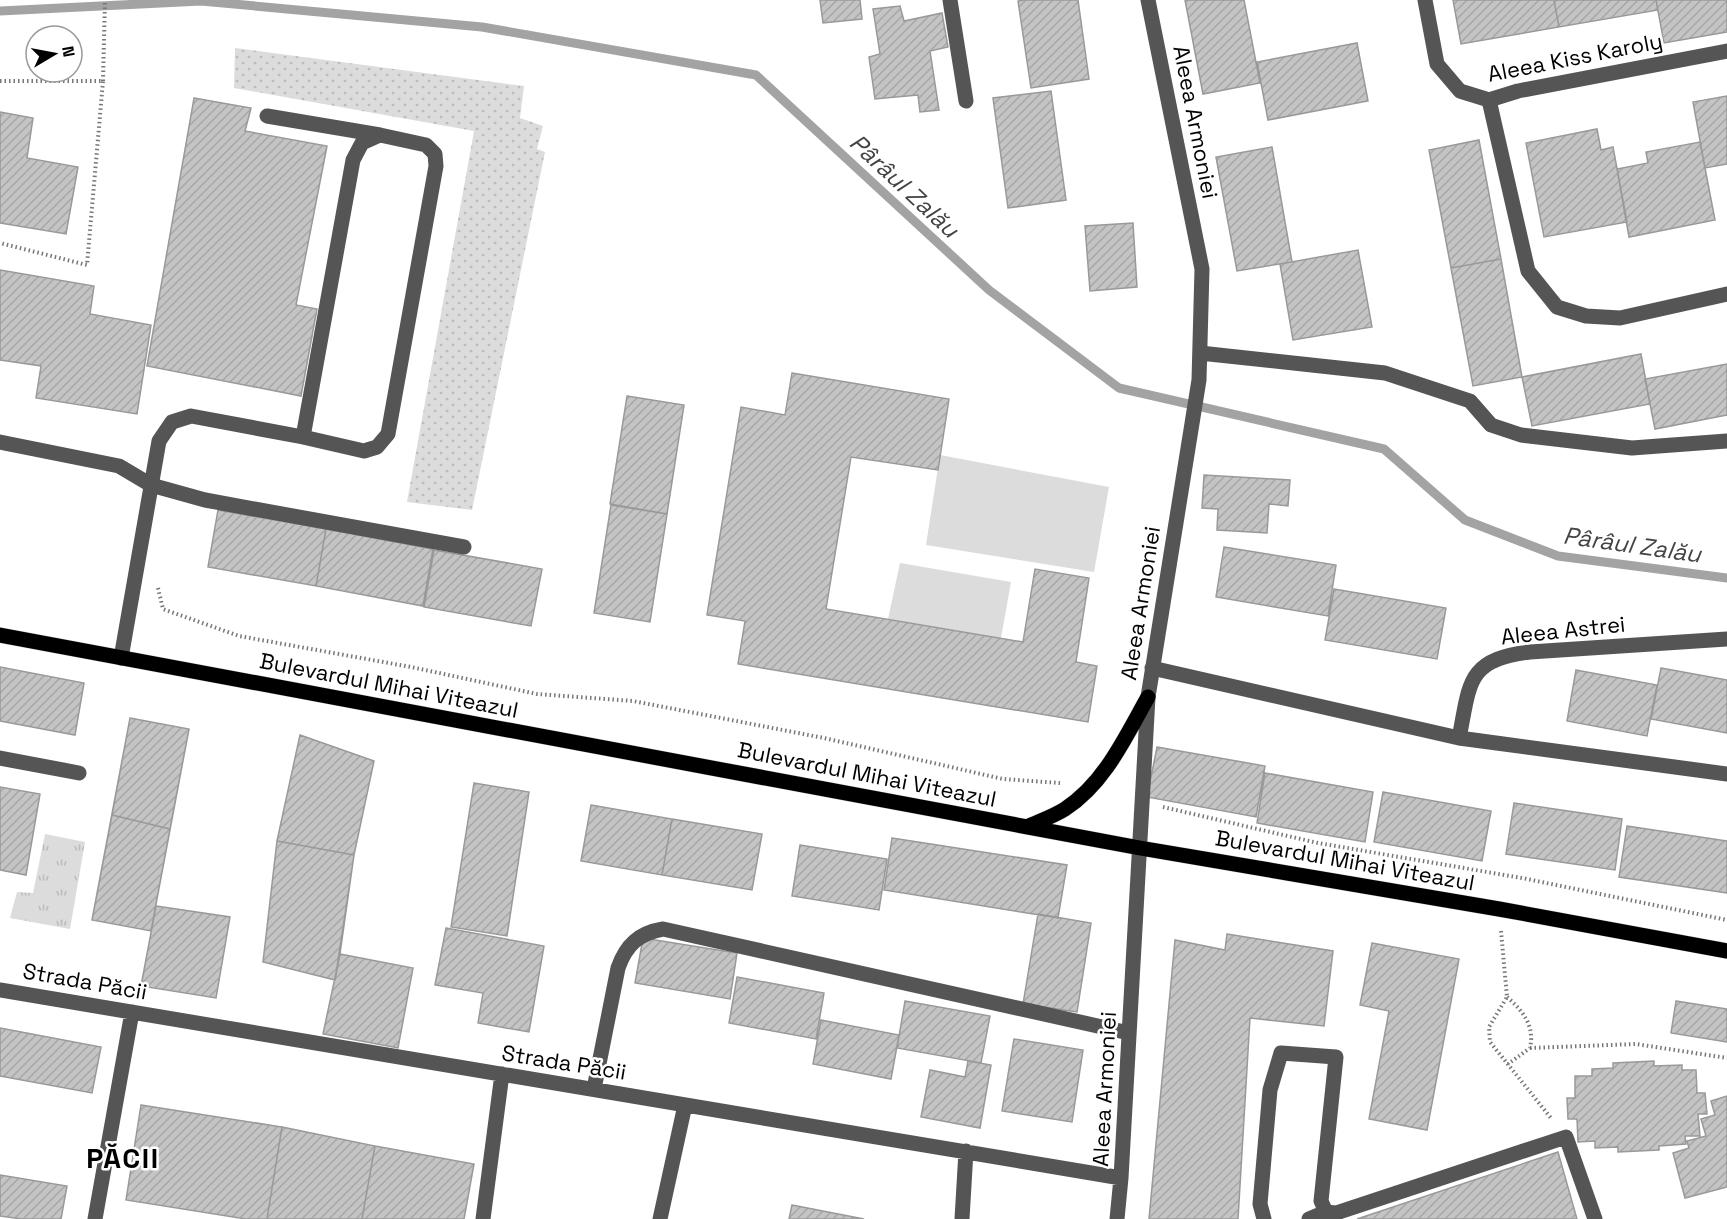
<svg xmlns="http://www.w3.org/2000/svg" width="1727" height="1219" viewBox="0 0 1727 1219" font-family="'Space Grotesk',sans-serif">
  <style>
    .grass { fill: url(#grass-dots) }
    .park { fill: url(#park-tufts) }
    .garden { fill: #dcdcdc }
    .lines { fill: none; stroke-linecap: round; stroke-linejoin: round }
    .stream { stroke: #a3a3a3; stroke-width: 9 }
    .building { fill: url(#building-hatch); stroke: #999; stroke-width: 1.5 }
    .major-casing { stroke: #dbdbdb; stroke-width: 16 }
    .path { stroke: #777; stroke-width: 4; stroke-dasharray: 1.5 3; stroke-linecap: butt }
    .minor { stroke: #555; stroke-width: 15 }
    .major { stroke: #000; stroke-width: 15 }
    .labels { text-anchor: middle; stroke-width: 5; stroke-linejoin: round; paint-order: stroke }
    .street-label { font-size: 22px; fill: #000; stroke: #fff }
    .water-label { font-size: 24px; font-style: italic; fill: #444; stroke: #fff }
    .district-label { font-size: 28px; font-weight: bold; letter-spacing: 1.5px; fill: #000; stroke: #fff }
  </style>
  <defs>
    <pattern id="grass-dots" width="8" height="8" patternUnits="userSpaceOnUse" patternTransform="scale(1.5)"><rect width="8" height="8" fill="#dcdcdc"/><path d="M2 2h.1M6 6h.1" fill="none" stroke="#bbb" stroke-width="1.8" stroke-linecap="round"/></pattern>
    <pattern id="park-tufts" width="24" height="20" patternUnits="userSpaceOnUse" patternTransform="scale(1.5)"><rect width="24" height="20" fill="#dcdcdc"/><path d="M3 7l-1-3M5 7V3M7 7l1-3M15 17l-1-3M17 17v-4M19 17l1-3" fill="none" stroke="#bbb"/></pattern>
    <pattern id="building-hatch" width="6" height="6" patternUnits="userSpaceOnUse" patternTransform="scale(1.5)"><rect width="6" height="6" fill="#c4c4c4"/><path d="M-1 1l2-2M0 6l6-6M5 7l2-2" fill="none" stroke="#a7a7a7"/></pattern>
  </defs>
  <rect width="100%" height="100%" fill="#fff"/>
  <path class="grass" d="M 235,48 L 524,86 L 520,118 L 543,126 L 537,149 L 545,152 L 472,510 L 407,502 L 474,131 L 234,88 Z"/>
  <path class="park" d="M 45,834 L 85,842 L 70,929 L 10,918 L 17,892 L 33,893 Z"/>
  <path class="garden" d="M 940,455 L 1109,487 L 1094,572 L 926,545 Z
    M 900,563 L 1011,582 L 1001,638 L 888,619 Z"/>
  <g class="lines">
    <path class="stream" d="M 0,11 L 201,1 L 482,27 L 756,75 L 989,290 L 1119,388 L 1384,449 L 1465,520 L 1558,556 L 1727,578"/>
  </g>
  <path class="building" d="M 820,0 L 860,0 L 862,19 L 823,23 Z
    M 1024,0 L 1078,0 L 1089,79 L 1031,88 L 1018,1 Z
    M 1185,0 L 1244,0 L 1260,83 L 1203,94 Z
    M 1453,0 L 1554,0 L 1559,27 L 1461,44 Z
    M 1554,0 L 1656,0 L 1658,10 L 1559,27 Z
    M 1656,0 L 1727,0 L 1727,32 L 1664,43 Z
    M 900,6 L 904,21 L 942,13 L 948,47 L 930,51 L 939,110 L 920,112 L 918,95 L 875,99 L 869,57 L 880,54 L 873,9 Z
    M 1357,43 L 1368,101 L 1268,120 L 1257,62 Z
    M 1051,91 L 1066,200 L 1008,208 L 993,98 Z
    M 1727,96 L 1727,164 L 1705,168 L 1693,102 Z
    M 194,98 L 251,108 L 245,131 L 327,146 L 296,305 L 317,309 L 301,396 L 147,366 Z
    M 0,112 L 33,118 L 27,158 L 78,167 L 66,234 L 0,223 Z
    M 1597,129 L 1601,150 L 1613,147 L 1627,222 L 1544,237 L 1526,143 Z
    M 1479,140 L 1501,259 L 1451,268 L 1429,150 Z
    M 1700,142 L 1715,220 L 1629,237 L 1617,169 L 1648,163 L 1646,152 Z
    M 1272,147 L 1292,262 L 1237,271 L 1216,157 Z
    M 1133,223 L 1137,287 L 1090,291 L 1085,226 Z
    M 1358,250 L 1372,327 L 1293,340 L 1280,264 Z
    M 1501,259 L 1522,377 L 1473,386 L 1451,268 Z
    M 0,270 L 94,286 L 90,314 L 151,325 L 137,414 L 36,398 L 41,366 L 0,360 Z
    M 1641,354 L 1650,404 L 1532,426 L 1522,377 Z
    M 1727,364 L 1727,415 L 1655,429 L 1645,379 Z
    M 792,373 L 949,399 L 938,470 L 851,457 L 826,609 L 1023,642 L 1035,569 L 1089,578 L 1076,662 L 1097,666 L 1088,722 L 738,664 L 745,621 L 707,615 L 741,407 L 785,415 Z
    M 627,396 L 684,405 L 667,514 L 610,504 Z
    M 1204,475 L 1290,480 L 1288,506 L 1269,504 L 1267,533 L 1217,530 L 1218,509 L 1202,508 Z
    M 611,505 L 667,514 L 650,622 L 594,613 Z
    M 218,510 L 326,529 L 316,586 L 208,567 Z
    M 326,529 L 433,549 L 423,606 L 316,586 Z
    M 1224,547 L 1336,565 L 1328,616 L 1216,597 Z
    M 434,550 L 542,569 L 531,626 L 424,607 Z
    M 1334,589 L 1446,608 L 1437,659 L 1325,640 Z
    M 0,667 L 84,683 L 75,735 L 0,721 Z
    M 1661,668 L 1727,680 L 1727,733 L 1651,719 Z
    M 1576,670 L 1657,685 L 1647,736 L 1567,721 Z
    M 130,718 L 189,729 L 151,931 L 92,920 Z
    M 130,718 L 189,729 L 170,829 L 112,815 Z
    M 300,735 L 374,761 L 354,855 L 340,954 L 335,980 L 263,962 L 277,841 Z
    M 300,735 L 374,761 L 354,855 L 277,841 Z
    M 1157,747 L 1265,766 L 1256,817 L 1147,797 Z
    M 1265,773 L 1373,792 L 1365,842 L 1257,823 Z
    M 474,783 L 529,792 L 507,936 L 451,927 Z
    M 0,787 L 40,794 L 26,875 L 0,870 Z
    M 1383,792 L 1491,811 L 1482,861 L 1374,842 Z
    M 1514,803 L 1622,819 L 1615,870 L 1506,854 Z
    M 591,805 L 672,819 L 662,875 L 581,861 Z
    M 112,815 L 170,829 L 151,931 L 92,920 Z
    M 672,819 L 762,834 L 752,890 L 662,875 Z
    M 1627,826 L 1727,841 L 1727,893 L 1619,877 Z
    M 892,838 L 1067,865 L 1058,918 L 884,890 Z
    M 277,841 L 354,855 L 335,980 L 263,962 Z
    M 800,845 L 887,859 L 879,910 L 792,896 Z
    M 156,906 L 230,917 L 216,998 L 141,986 Z
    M 1038,914 L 1091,923 L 1077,1012 L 1023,1004 Z
    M 446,928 L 544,946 L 529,1032 L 478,1023 L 483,993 L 435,985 Z
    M 1227,934 L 1333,951 L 1324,1026 L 1250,1018 L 1238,1219 L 1149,1219 L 1175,940 L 1225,950 Z
    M 643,938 L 737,953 L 730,999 L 635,983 Z
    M 1372,943 L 1459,959 L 1427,1130 L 1369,1119 L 1389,1011 L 1360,1005 Z
    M 340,954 L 413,968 L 398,1048 L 323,1034 Z
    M 737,977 L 824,993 L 816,1039 L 729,1023 Z
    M 905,1001 L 990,1016 L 981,1063 L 897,1048 Z
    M 1676,1001 L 1727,1009 L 1727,1042 L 1671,1033 Z
    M 821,1020 L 899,1035 L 891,1079 L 813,1064 Z
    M 0,1028 L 101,1047 L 92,1093 L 0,1076 Z
    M 1014,1039 L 1083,1050 L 1072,1122 L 1002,1111 Z
    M 968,1061 L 991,1065 L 980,1128 L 921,1117 L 930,1070 L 965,1077 Z
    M 1654,1061 L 1654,1066 L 1682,1065 L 1682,1070 L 1696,1070 L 1697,1093 L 1705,1093 L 1707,1114 L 1698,1114 L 1700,1136 L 1685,1136 L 1686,1144 L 1659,1146 L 1659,1150 L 1618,1152 L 1618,1147 L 1595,1148 L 1595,1141 L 1578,1142 L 1577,1119 L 1568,1119 L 1567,1098 L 1575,1098 L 1575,1076 L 1592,1076 L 1592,1069 L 1613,1068 L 1613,1063 Z
    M 1727,1096 L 1727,1187 L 1685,1198 L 1673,1153 L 1689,1148 L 1687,1141 L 1706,1136 L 1701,1119 L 1715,1115 L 1711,1101 Z
    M 141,1105 L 282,1127 L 267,1219 L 246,1219 L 126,1200 Z
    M 282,1127 L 375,1146 L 362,1219 L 267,1219 Z
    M 375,1146 L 474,1164 L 464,1219 L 362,1219 Z
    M 1558,1152 L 1577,1219 L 1357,1219 Z
    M 0,1175 L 67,1186 L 61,1219 L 22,1219 L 0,1216 Z
    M 792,1205 L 864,1219 L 789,1219 Z"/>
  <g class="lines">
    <defs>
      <path id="major" d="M 0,635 L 1140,848 L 1499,909 L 1727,951
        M 1027,827 C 1040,821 1054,816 1065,809 C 1105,783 1126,736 1148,697"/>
    </defs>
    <use href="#major" class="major-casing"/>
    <path class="path" d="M 0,81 L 103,81 L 87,265 L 0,243
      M 103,81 L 105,0
      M 158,588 L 163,609 L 239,636 L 411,667 L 537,694 L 633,701 L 824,738 L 1003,779 L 1060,783
      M 1163,807 L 1318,843 L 1522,878 L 1727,920
      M 1501,931 L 1507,997 L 1489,1027 L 1490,1042 L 1551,1118
      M 1507,997 C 1523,1011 1535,1026 1530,1048 L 1508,1064
      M 1530,1048 L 1636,1044 L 1727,1058"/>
    <path class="minor" d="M 950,0 L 966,101
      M 1425,0 L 1437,64 L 1460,91 L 1489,100 L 1518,91 L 1727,51
      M 1489,100 L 1528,271 L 1557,307 L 1586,316 L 1620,318 L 1727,294
      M 267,116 L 380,135
      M 1200,353 L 1385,373 L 1470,401 L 1491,425 L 1521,435 L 1632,448 L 1727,441
      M 0,442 L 119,466 L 151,485 L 205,500 L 464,547
      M 121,658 L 159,441 L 172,422 L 191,416 L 303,437 L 364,451 L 377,447 L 388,434 L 436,166 L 435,154 L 426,145 L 380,135 L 362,143 L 353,160 L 303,437
      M 1152,668 L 1459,738 L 1727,774
      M 1459,738 C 1470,684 1466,659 1530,652 L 1727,639
      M 0,758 L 79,773
      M 0,990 L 1121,1178
      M 594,1089 L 618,968 C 626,945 639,933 663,929 L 1129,1033
      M 95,1219 L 132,1012
      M 483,1219 L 502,1074
      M 660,1219 L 685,1105
      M 962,1219 L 966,1151
      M 1117,1219 L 1121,1178 L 1148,697 L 1199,380 L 1202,269 L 1148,0
      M 1264,1219 L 1260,1204 L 1270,1090 L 1281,1053 L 1336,1057 L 1321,1201 L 1326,1212 L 1336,1213 L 1566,1137 L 1595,1219
      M 1309,1219 L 1326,1212"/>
    <use href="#major" class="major"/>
  </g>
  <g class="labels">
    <g class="street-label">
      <text transform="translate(1575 57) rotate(-11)" y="8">Aleea Kiss Karoly</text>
      <text transform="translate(1196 122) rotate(79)" y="8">Aleea Armoniei</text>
      <text transform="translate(1140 603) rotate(-81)" y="8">Aleea Armoniei</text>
      <text transform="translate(1563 630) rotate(-6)" y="8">Aleea Astrei</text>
      <text transform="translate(389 685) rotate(11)" y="8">Bulevardul Mihai Viteazul</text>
      <text transform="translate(867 774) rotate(11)" y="8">Bulevardul Mihai Viteazul</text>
      <text transform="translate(1345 860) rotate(10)" y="8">Bulevardul Mihai Viteazul</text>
      <text transform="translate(85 981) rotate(10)" y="8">Strada Păcii</text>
      <text transform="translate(564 1062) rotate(9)" y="8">Strada Păcii</text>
      <text transform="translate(1104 1089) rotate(-87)" y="8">Aleea Armoniei</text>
    </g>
    <g class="water-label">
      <text transform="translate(904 186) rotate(43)" y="8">Pârâul Zalău</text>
      <text transform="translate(1632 545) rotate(8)" y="8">Pârâul Zalău</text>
    </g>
    <g class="district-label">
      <text x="123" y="1168">PĂCII</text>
    </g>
  </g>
  <g transform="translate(54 54) rotate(80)"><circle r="28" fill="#ffffff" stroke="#999999" stroke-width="1.5"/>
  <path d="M0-4.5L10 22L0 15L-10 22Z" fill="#000000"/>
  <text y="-9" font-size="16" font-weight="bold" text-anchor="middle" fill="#000000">N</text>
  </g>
</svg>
